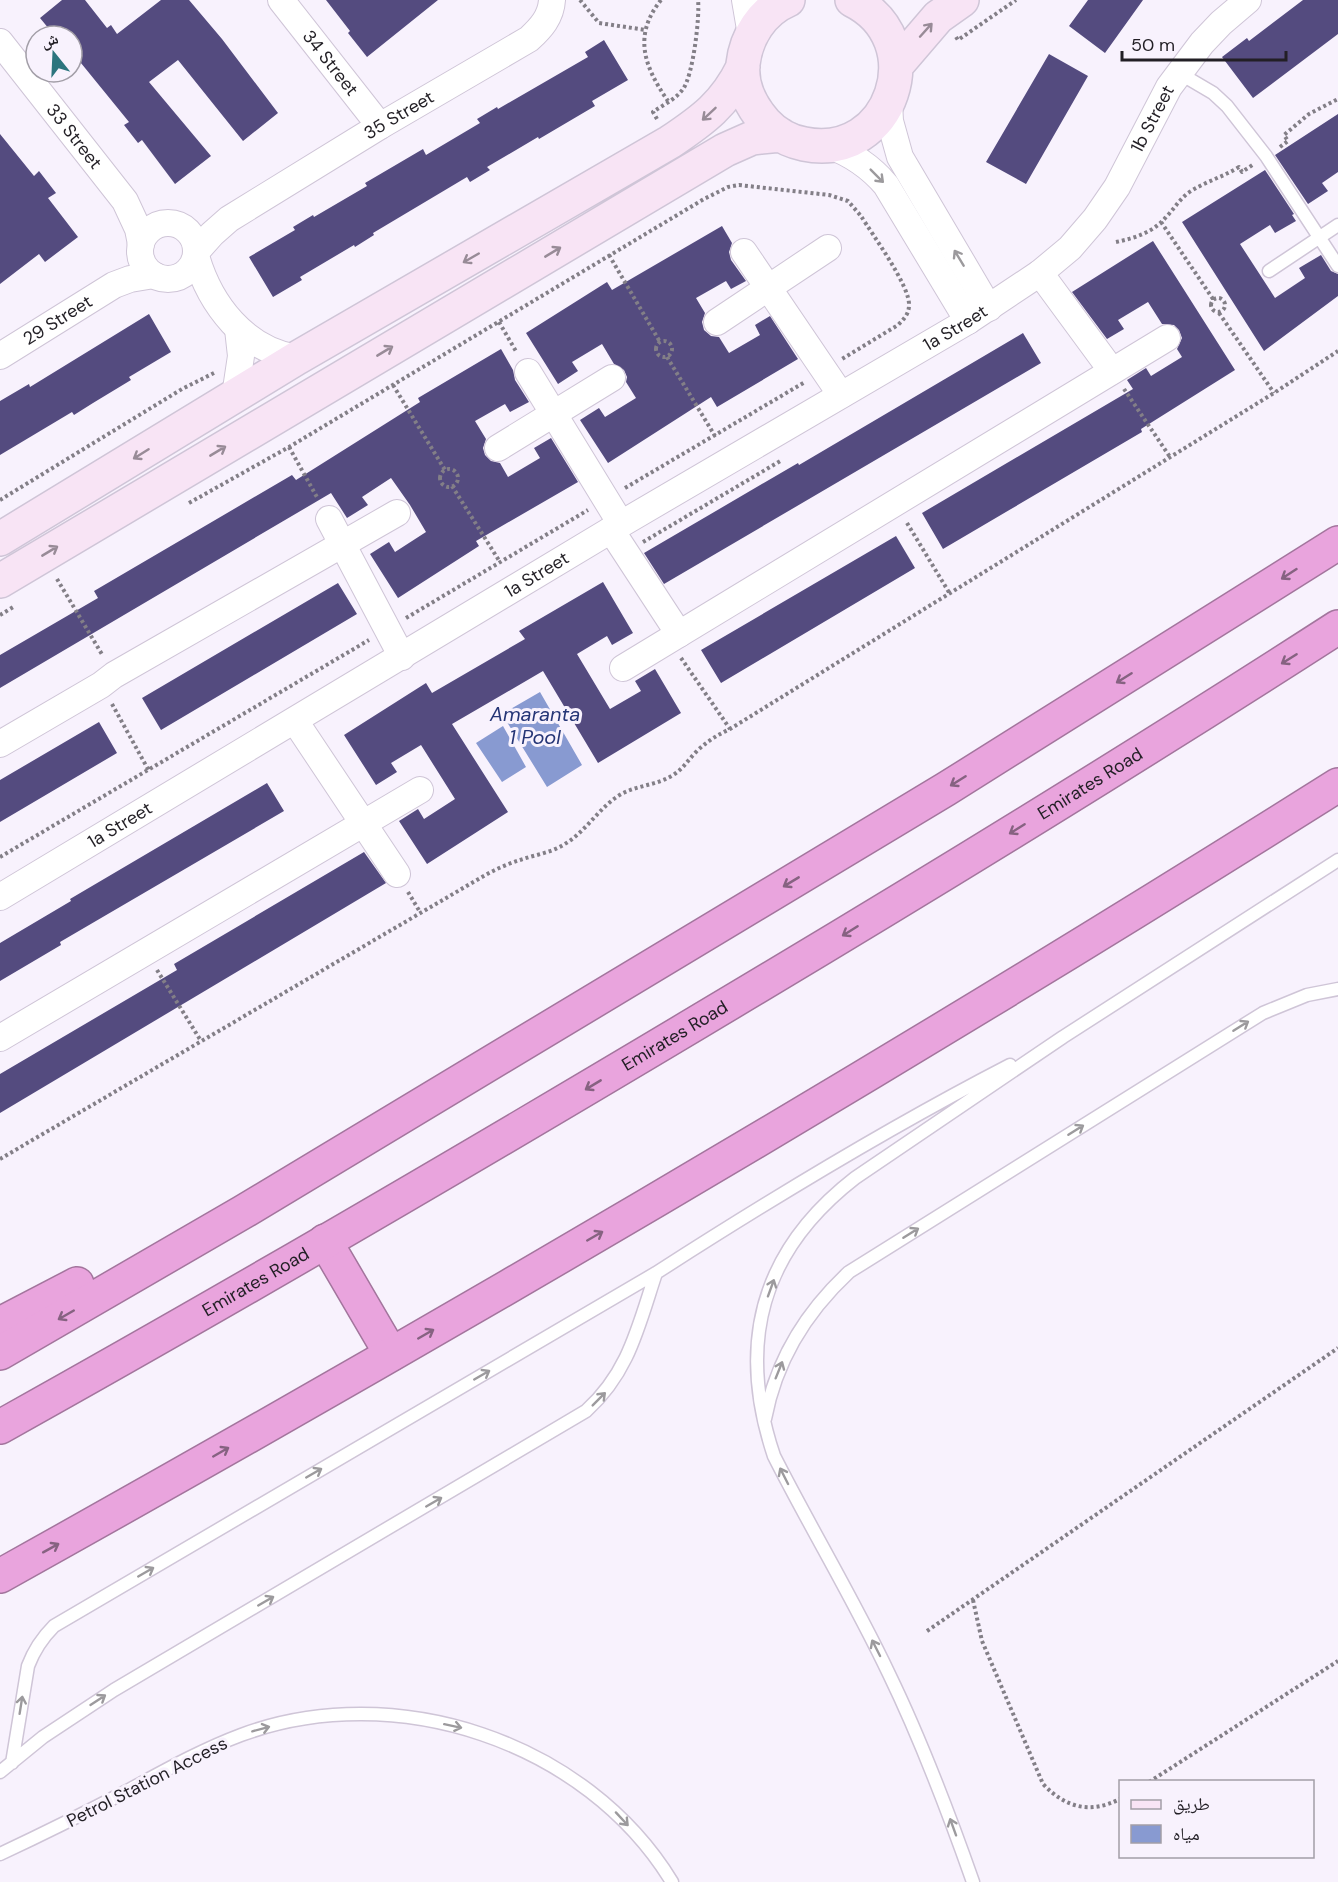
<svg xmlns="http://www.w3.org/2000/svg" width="1338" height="1882" viewBox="0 0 1338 1882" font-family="'DM Sans','Noto Naskh Arabic',sans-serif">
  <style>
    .water { fill: #889ad1 }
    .building { fill: #544b7f }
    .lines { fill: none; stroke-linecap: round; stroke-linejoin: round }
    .lane-casing { stroke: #cfc5d7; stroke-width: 15 }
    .street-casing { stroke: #cfc5d7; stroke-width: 28 }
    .secondary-casing { stroke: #cfc5d7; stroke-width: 36 }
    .highway-casing { stroke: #a3759d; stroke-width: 36 }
    .path { stroke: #837f87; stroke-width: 4; stroke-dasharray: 3 3; stroke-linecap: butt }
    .lane { stroke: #fff; stroke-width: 12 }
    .street { stroke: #fff; stroke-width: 26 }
    .secondary { stroke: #f8e4f5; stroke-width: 33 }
    .highway { stroke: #e9a4dd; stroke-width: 33 }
    .oneway { stroke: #988b97 }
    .oneway2 { stroke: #9c9a9d }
    .oneway3 { stroke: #866281 }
    .labels { text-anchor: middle; stroke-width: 6; stroke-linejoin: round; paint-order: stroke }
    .street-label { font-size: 18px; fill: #221f25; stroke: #f8f2fd }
    .water-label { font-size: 20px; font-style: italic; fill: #253576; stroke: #f8f2fd }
  </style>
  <rect width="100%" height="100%" fill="#f8f2fd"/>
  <path class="water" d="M 540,692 L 582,765 L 547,787 L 502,714 Z
    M 503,726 L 526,767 L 502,782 L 476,743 Z"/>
  <path class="building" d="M 62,0 L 85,0 L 107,28 L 111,25 L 117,34 L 161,0 L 189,0 L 222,39 L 278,113 L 243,141 L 178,60 L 149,82 L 211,156 L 175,184 L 142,140 L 138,143 L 124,125 L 129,122 L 72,52 L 72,36 L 60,36 L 57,33 L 54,35 L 40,18 Z
    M 326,0 L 438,0 L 367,57 L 348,33 L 350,31 Z
    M 1088,0 L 1143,0 L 1105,53 L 1069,26 Z
    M 1303,0 L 1338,0 L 1338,34 L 1253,98 L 1222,57 L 1247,38 L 1249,41 Z
    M 604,40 L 628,80 L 592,101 L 595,106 L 539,139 L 538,137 L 487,167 L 490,170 L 470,182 L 467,177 L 373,233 L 374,235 L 355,247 L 354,245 L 300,277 L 302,280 L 273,297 L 249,257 L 295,230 L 293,227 L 313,215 L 314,217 L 367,186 L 365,183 L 423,149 L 426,155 L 480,123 L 477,119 L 497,107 L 498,109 L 588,57 L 585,52 Z
    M 1049,54 L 1088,76 L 1026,184 L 986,162 Z
    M 1338,114 L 1338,172 L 1322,183 L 1328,191 L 1308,204 L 1275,155 Z
    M 0,134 L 34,176 L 39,171 L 56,193 L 48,198 L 78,237 L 45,262 L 39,254 L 0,284 Z
    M 1265,170 L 1294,214 L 1292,215 L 1296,221 L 1275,233 L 1270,225 L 1240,244 L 1275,298 L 1305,278 L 1299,268 L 1321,255 L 1331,271 L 1338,274 L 1338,296 L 1264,351 L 1182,222 Z
    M 722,226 L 732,243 L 729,252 L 731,260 L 746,281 L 731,289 L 726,281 L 696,298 L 705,313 L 702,322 L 704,330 L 711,336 L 719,337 L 729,353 L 760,335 L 755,325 L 770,316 L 798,359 L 717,407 L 711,397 L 608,463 L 580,420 L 599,408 L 605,417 L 636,398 L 626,382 L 627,377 L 624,370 L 614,364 L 602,344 L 572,362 L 578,371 L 558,384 L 526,333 L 607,282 L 612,290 Z
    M 1153,241 L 1235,370 L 1141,429 L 1142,432 L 943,549 L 922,513 L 1133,389 L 1127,380 L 1146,368 L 1151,376 L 1182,357 L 1177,349 L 1182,338 L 1179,330 L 1174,325 L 1162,324 L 1148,302 L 1118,320 L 1124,329 L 1107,339 L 1072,292 Z
    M 149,314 L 171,352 L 129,377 L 131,380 L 93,403 L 74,415 L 72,412 L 0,455 L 0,401 L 29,384 L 30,387 Z
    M 1023,333 L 1041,363 L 664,584 L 644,553 L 798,463 L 799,465 Z
    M 501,349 L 513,370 L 515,380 L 529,402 L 510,412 L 505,404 L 475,421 L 486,439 L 483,448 L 485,455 L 491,461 L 500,463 L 508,477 L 540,458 L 534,448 L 551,438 L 578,482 L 476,541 L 479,546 L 398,598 L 370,554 L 389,542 L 395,552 L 426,532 L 410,505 L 391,478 L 362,497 L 368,505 L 347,518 L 331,493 L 0,688 L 0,655 L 98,598 L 94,591 L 292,475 L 296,480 L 420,402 L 418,398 Z
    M 896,536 L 915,568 L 721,683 L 701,650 Z
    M 603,582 L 633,633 L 612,645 L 607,636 L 577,654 L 610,709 L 641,691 L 635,681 L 655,669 L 681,713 L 598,763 L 543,671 L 452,724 L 508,812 L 427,864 L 399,821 L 418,809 L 424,819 L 455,799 L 421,745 L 391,763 L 397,772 L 376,785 L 344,735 L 426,683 L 432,693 L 525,639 L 519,631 Z
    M 338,583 L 357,614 L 161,730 L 142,698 Z
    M 99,722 L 117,753 L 0,822 L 0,780 Z
    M 267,783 L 284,811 L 60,942 L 61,945 L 0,981 L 0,943 L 71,901 L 70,899 Z
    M 364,852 L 386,883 L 0,1113 L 0,1074 L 177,970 L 174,964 Z"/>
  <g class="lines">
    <defs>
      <path id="lane" d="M 1179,73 L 1213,93 L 1227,106 L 1266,156 L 1338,266
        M 1269,271 L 1338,225
        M 765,1419 C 776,1360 805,1313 849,1272 L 1263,1013 L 1307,995 L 1338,989
        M 12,1763 L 28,1666 C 34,1650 42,1638 54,1626 L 656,1273 C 771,1199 888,1128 1010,1065
        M 0,1772 L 43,1737 L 114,1690 L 586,1411 C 629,1372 638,1327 656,1273
        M 0,1854 C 43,1834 85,1813 127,1791 C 164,1771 201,1750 241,1735 C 395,1678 586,1741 672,1882
        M 973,1882 C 948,1811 922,1742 889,1674 C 854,1600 811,1529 774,1456 C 736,1343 761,1251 855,1178 L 1063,1037 L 1338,860"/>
      <g id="street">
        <path id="s1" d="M 281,0 L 380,126"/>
        <path d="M 745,0 L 751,35"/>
        <path id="s2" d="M 0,42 L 125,201 L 138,229 L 141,244"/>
        <path d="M 889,102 L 890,121 L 900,157 L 989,308"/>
        <path d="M 828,145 C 852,154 870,166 886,185 L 968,321"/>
        <circle cx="168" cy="251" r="28"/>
        <path id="s3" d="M 196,252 L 212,234 L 229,219 L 380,126 L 529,39 C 541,28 551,17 552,0"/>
        <path d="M 744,252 L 841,395"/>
        <path d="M 196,256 C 210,305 245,350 297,358"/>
        <path d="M 1040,273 L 1112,371"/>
        <path d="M 717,322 L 828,248"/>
        <path id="s4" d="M 0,356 L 114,285 L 130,279 L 154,275"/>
        <path d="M 528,372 L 621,524"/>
        <path d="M 235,396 L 241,356 L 238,329"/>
        <path d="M 498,448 L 612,378"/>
        <path d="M 329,519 L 402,657"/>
        <path d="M 611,530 L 679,634"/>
        <path d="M 623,668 L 1167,338"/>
        <path d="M 295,721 L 397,874"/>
        <path d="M 0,744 L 101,685 L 114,675 L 397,513"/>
        <path id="s5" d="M 0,897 L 621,524 L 968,321 L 1040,273 L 1070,248 L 1095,219 L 1117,187 L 1169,87 L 1202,43 L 1221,23 L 1248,0"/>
        <path d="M 0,1038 L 420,790"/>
      </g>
      <path id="secondary" d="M 788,0 C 762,11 746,37 743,64 C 741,86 751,106 765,122 C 775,133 789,141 804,144 C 892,162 933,40 852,0
        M 896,66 L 938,17 L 962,0
        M 0,539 L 297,358 L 670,142 C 703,120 725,104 743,67
        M 0,581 L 725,150 L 752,138 L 781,135"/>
      <g id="highway">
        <path d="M 325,1241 L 391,1354"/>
        <path d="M 0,1324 L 77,1284"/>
        <path d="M 0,1353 L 243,1212 L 946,789 L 1338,543"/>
        <path id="s6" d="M 0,1427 C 235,1296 467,1160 698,1022 C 913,894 1127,763 1338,627"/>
        <path d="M 0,1576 C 452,1324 900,1061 1338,785"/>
      </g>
    </defs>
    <use href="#lane" class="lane-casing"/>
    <use href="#street" class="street-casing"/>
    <use href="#secondary" class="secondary-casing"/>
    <use href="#highway" class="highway-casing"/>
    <path class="path" d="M 580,0 L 599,23 L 646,30
      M 661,0 C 632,36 645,68 668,101
      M 956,37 L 958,40 L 1016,0
      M 657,119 L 653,112 C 663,105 676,99 683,89 C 693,76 700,16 698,0
      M 1280,147 L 1288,141 L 1284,135 L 1309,114 L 1338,99
      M 1161,222 L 1213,299
      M 1116,242 C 1135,238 1154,232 1166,217 C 1174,209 1179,200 1188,193 C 1204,182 1223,177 1239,167 L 1242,172 L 1254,164
      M 609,255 L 660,342
      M1211 305a7 7 0 1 1 14 0a7 7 0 1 1-14 0Z
      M 1219,313 L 1274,393
      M 499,322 L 517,353
      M656 349a8 8 0 1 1 16 0a8 8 0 1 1-16 0Z
      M 667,357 L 715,436
      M 393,385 L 445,470
      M 1124,389 L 1170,457
      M 289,447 L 318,499
      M440 478a9 9 0 1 1 18 0a9 9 0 1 1-18 0Z
      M 452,486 L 500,562
      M 625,488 L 805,382
      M 0,500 L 182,389 L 214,373
      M 189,503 L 289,447 L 704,199 L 728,187 L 739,185 L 829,195 L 848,201 L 861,216 C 872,234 910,286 909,305 C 909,314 904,319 898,325 L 842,359
      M 907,523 L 950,594
      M 643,542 L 782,460
      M 57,579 L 103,656
      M 0,615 L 15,606
      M 406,618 L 588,510
      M 681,658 L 730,729
      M 112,704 L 149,771
      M 0,857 L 369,640
      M 408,892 L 420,912
      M 157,970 L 201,1041
      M 0,1159 L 482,877 C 494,870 507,864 520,860 C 534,855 550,853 563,845 C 585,833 597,810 618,796 C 635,785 656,786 673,775 C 683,769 688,760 696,752 C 706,742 717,735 730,729 L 1274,393 L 1338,351
      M 973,1600 L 982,1641 L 1043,1784 C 1066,1808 1090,1814 1120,1799
      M 927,1631 L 1338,1348
      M 1149,1782 L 1338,1661"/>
    <use href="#lane" class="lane"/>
    <use href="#street" class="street"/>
    <use href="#secondary" class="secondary"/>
    <use href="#highway" class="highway"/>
  </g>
  <defs><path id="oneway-shaft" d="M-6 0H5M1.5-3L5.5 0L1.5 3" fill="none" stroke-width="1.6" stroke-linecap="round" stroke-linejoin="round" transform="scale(1.5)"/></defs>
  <g class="oneway">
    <use href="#oneway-shaft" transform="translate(926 30) rotate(-48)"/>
    <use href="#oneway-shaft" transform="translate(709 114) rotate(137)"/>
    <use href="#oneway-shaft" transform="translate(553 252) rotate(-31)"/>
    <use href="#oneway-shaft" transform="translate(471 258) rotate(150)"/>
    <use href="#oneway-shaft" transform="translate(385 351) rotate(-31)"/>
    <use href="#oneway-shaft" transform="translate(218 451) rotate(-31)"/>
    <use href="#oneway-shaft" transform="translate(141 454) rotate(148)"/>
    <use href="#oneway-shaft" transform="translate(50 551) rotate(-31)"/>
  </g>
  <g class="oneway2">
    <use href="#oneway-shaft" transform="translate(877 176) rotate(45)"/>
    <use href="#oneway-shaft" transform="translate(959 258) rotate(-121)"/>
    <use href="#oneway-shaft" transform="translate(1241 1026) rotate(-32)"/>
    <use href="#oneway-shaft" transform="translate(1076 1130) rotate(-32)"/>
    <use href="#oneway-shaft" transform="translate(911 1233) rotate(-32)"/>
    <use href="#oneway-shaft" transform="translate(771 1288) rotate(-70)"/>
    <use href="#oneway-shaft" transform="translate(779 1370) rotate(-68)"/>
    <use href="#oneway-shaft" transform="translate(482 1375) rotate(-30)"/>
    <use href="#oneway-shaft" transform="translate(599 1399) rotate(-45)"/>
    <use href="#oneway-shaft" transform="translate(314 1473) rotate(-30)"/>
    <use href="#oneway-shaft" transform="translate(784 1476) rotate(-117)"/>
    <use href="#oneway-shaft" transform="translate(434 1502) rotate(-30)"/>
    <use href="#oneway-shaft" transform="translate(146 1572) rotate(-30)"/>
    <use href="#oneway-shaft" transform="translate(266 1601) rotate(-30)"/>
    <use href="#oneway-shaft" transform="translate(876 1648) rotate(-117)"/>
    <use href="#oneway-shaft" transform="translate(98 1700) rotate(-33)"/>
    <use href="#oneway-shaft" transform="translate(21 1705) rotate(-81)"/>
    <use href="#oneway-shaft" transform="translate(453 1726) rotate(12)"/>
    <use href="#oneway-shaft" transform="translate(261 1729) rotate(-15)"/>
    <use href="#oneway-shaft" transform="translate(622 1819) rotate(47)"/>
    <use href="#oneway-shaft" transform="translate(953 1827) rotate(-110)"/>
  </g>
  <g class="oneway3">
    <use href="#oneway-shaft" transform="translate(1289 574) rotate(147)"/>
    <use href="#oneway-shaft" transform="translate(1289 659) rotate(148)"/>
    <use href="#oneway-shaft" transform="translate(1124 678) rotate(148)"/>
    <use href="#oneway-shaft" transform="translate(958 781) rotate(148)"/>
    <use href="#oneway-shaft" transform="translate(1017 829) rotate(148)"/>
    <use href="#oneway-shaft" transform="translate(791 882) rotate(149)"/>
    <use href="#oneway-shaft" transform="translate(850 931) rotate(148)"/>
    <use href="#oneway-shaft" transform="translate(593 1085) rotate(149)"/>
    <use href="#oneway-shaft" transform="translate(595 1236) rotate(-30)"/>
    <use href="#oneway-shaft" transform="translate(66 1315) rotate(150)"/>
    <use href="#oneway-shaft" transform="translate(426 1334) rotate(-30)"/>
    <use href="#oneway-shaft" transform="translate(221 1452) rotate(-30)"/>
    <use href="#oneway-shaft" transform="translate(51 1548) rotate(-29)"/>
  </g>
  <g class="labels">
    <g class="street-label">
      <text dy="6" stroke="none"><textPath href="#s1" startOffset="80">34 Street</textPath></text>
      <text dy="6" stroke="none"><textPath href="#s3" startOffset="246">35 Street</textPath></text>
      <text dy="6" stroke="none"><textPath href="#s5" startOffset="1406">1b Street</textPath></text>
      <text dy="6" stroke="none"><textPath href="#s2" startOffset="120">33 Street</textPath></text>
      <text dy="6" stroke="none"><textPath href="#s4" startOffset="68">29 Street</textPath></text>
      <text dy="6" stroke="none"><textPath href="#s5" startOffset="1112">1a Street</textPath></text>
      <text dy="6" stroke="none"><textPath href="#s5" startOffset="626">1a Street</textPath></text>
      <text dy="6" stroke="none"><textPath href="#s6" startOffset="1266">Emirates Road</textPath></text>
      <text dy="6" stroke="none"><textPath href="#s5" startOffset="140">1a Street</textPath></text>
      <text dy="6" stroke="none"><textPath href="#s6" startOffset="780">Emirates Road</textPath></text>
      <text dy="6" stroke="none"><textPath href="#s6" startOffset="294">Emirates Road</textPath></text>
      <text transform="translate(147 1782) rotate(-27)" y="6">Petrol Station Access</text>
    </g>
    <g class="water-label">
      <text x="535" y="721">Amaranta<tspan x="535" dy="23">1 Pool</tspan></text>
    </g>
  </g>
  <rect x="1119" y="1780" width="195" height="78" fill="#f8f2fd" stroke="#a29ea7" stroke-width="1.5"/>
  <rect x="1131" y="1800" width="30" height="9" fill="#f8e4f5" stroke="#a29ea7" stroke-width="1.5"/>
  <text x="1173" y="1810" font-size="18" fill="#221f25">طريق</text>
  <rect x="1131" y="1825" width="30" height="18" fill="#889ad1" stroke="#a29ea7" stroke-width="1.5"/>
  <text x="1173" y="1840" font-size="18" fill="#221f25">مياه</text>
  <g transform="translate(54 54) rotate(342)"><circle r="28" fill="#f8f2fd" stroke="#a29ea7" stroke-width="1.5"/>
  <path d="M0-4.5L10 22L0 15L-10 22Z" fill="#2c757e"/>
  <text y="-9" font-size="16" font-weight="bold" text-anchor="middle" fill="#221f25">ش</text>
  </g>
  <path d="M1122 51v9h164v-9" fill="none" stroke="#221f25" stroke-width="3"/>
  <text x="1131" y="51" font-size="18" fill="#221f25" stroke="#f8f2fd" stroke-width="4.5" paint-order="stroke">50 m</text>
</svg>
